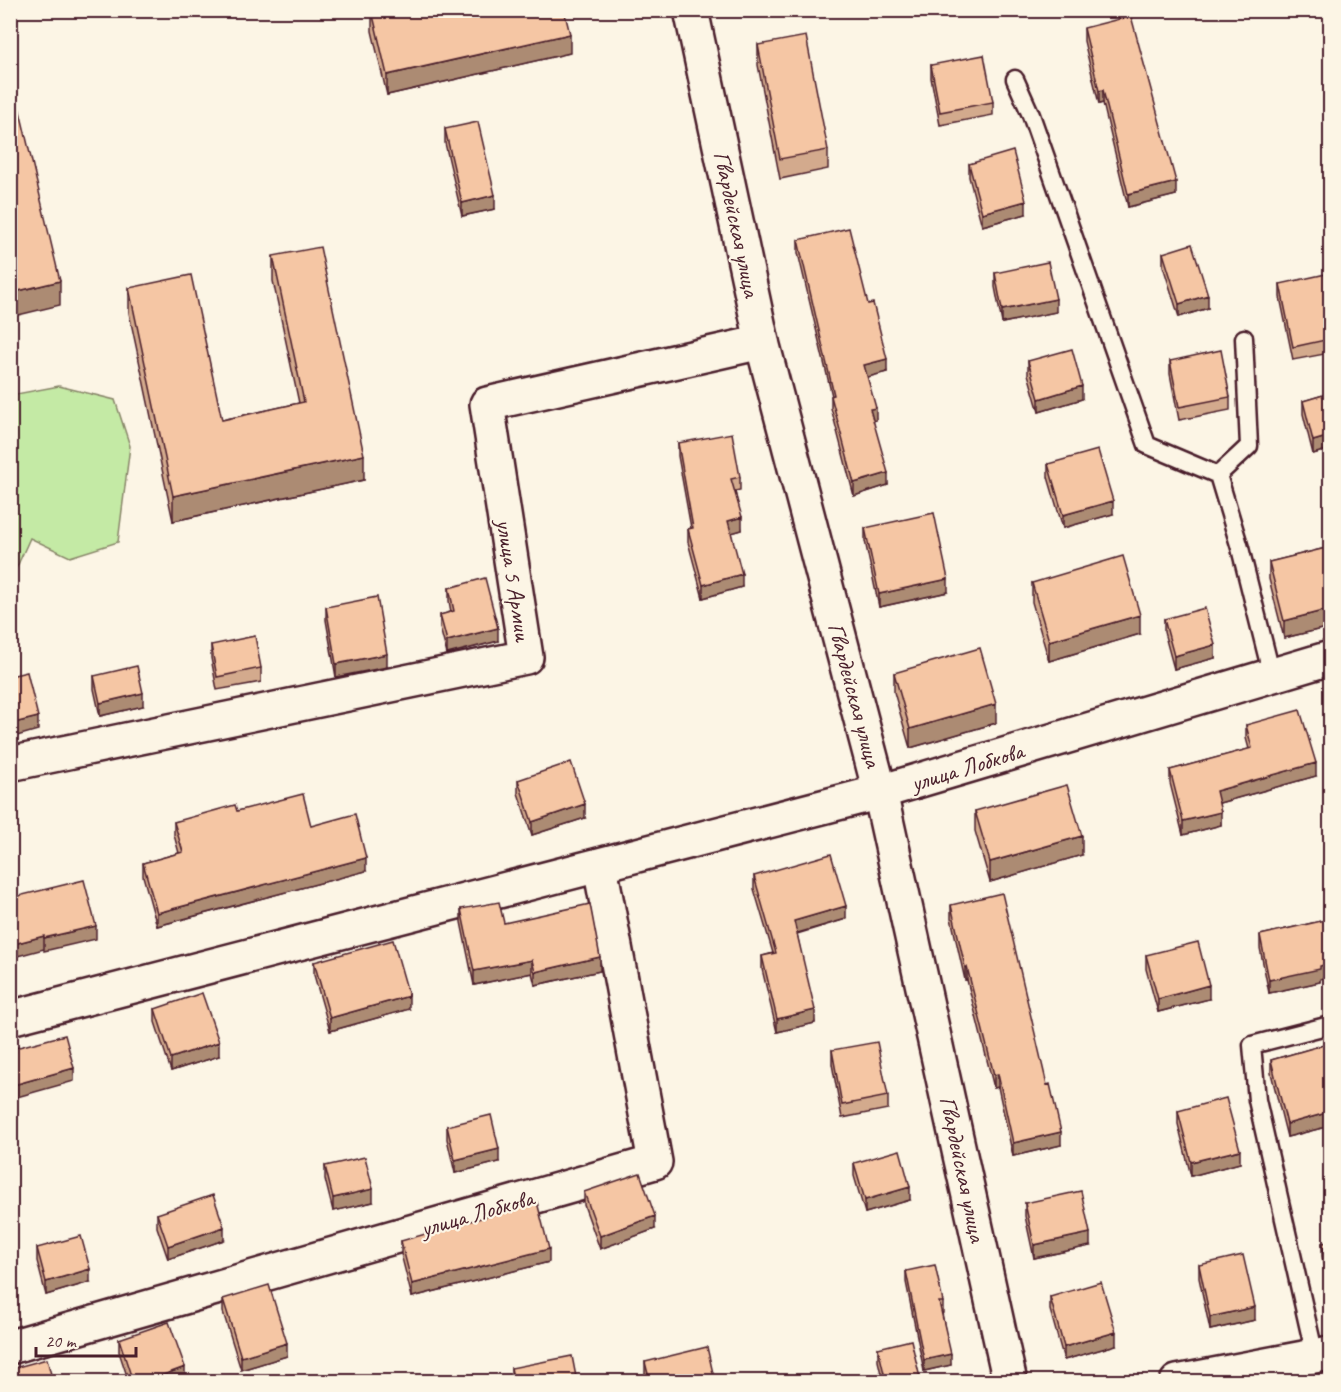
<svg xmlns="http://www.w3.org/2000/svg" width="1341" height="1392" viewBox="0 0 1341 1392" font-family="Caveat,sans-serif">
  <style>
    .green { fill: #c4eaa5; stroke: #878468; stroke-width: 1.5 }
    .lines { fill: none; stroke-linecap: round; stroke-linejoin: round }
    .service-casing { stroke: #4a1f2b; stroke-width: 21 }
    .minor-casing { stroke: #4a1f2b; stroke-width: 38 }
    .secondary-casing { stroke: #4a1f2b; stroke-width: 38 }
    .service { stroke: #fcf5e5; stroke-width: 16 }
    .minor { stroke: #fcf5e5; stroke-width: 33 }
    .secondary { stroke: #fcf5e5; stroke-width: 33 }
    .wall { fill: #d3aa8d; stroke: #4a1f2b; stroke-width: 1.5 }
    .shaded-wall { fill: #ac8b73; stroke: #4a1f2b; stroke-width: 1.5 }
    .building { fill: #f5c6a4; stroke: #4a1f2b; stroke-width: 1.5 }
    .labels { text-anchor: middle; stroke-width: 4.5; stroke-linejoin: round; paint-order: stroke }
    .street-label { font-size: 24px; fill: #4a1f2b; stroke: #fcf5e5 }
  </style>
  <rect width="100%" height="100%" fill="#fcf5e5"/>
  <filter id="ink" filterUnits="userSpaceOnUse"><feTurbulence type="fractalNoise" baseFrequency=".0167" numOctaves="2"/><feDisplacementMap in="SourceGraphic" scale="12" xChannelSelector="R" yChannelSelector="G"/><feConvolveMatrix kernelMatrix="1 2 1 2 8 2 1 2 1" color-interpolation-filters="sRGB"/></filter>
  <g filter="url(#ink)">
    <path class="green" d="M 59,386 L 115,400 L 130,446 L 118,542 L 70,557 L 30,538 L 11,580 L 11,395 Z"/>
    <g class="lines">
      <defs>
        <path id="service" d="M 1015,79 L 1031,115 L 1147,445 L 1218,475 L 1240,548 L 1272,676
          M 1218,475 L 1249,446 L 1244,338
          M 1315,1356 L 1257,1100 L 1252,1045 L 1330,1025"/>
        <path id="minor" d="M 10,764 L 526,657 L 487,404 L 762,342
          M 10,1018 L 880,792 L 1330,658
          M 10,1347 L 655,1162 L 600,866"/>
        <path id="secondary" d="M 691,10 L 762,342 L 880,792 L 1010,1382
          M 1177,1382 L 1330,1353"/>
      </defs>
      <use href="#service" class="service-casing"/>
      <use href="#minor" class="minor-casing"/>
      <use href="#secondary" class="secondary-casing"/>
      <use href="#service" class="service"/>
      <use href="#minor" class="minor"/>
      <use href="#secondary" class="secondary"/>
    </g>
    <path class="wall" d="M 372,11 L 570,53 L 387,95 L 372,31 Z
      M 1084,28 L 1176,195 L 1128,207 L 1103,103 L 1099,104 L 1084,41 Z
      M 758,45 L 828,150 L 828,169 L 780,179 L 758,65 Z
      M 931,65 L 993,102 L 993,115 L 940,125 L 931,78 Z
      M 445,129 L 495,209 L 462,216 L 445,143 Z
      M 969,164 L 1026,214 L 982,226 L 969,177 Z
      M 798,240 L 868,304 L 887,372 L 867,377 L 876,420 L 873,421 L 888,485 L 854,496 L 831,408 L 831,396 L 832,396 L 798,253 Z
      M 1163,253 L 1208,308 L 1179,317 L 1163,266 Z
      M 273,256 L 364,480 L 173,521 L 129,313 L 129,288 L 222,420 L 299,403 L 273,281 Z
      M 995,273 L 1056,312 L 1002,323 L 995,287 Z
      M 1280,284 L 1330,294 L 1330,353 L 1293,360 L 1280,297 Z
      M 1028,361 L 1082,399 L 1039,412 L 1028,374 Z
      M 1170,361 L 1230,397 L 1230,410 L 1179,420 L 1170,374 Z
      M 1330,393 L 1330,449 L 1313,454 L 1303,414 L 1303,401 Z
      M 678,443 L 740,477 L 740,490 L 735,491 L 742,530 L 731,533 L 742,587 L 703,598 L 688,542 L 688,529 L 691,528 L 678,456 Z
      M 1048,464 L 1113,514 L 1063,528 L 1048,477 Z
      M 865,528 L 948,592 L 879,607 L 865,541 Z
      M 1330,547 L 1330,627 L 1284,638 L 1269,579 L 1269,562 Z
      M 1032,583 L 1140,634 L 1049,661 L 1032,602 Z
      M 449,588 L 498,641 L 447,654 L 440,628 L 440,615 L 451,612 L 449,601 Z
      M 326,607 L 387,667 L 336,677 L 326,620 Z
      M 1164,619 L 1215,658 L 1174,669 L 1164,632 Z
      M 211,645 L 261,668 L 261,682 L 217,690 L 211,658 Z
      M 894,673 L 996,723 L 910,748 L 894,692 Z
      M 94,676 L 143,706 L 100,716 L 94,689 Z
      M 1246,725 L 1316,776 L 1219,803 L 1221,825 L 1183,835 L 1170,783 L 1170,770 L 1249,749 L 1246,738 Z
      M 518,780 L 585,818 L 532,835 L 518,793 Z
      M 237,811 L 311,826 L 366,871 L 157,926 L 143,876 L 143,863 L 179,853 L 174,835 L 174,822 Z
      M 975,811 L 1082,855 L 990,882 L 975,831 Z
      M 754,876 L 846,919 L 797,934 L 815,1023 L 777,1032 L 762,969 L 762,956 L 773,953 L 754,889 Z
      M 951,905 L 1061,1145 L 1013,1156 L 998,1087 L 994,1088 L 967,980 L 965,980 L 951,918 Z
      M 461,909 L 504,923 L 600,971 L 535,985 L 532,973 L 474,985 L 461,922 Z
      M 1330,919 L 1330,976 L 1320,979 L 1320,982 L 1269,993 L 1260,948 L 1260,935 Z
      M 1146,955 L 1209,999 L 1158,1012 L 1146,969 Z
      M 314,962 L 409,1009 L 330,1031 L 314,975 Z
      M 155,1009 L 219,1056 L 171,1071 L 155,1022 Z
      M 1330,1043 L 1330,1126 L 1287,1137 L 1271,1073 L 1271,1060 Z
      M 832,1050 L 888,1096 L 888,1109 L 842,1118 L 832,1064 Z
      M 1178,1111 L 1240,1163 L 1191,1176 L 1178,1124 Z
      M 447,1126 L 499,1162 L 455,1173 L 447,1139 Z
      M 854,1163 L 910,1200 L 865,1213 L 854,1176 Z
      M 325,1166 L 373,1202 L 333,1211 L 325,1179 Z
      M 584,1192 L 655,1229 L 600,1249 L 584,1205 Z
      M 1025,1203 L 1090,1246 L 1034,1258 L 1025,1216 Z
      M 157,1214 L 224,1240 L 168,1259 L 157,1227 Z
      M 401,1241 L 549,1262 L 412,1297 L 401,1254 Z
      M 1330,1242 L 1330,1305 L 1322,1256 L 1322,1243 Z
      M 37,1248 L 90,1282 L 46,1295 L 37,1261 Z
      M 1199,1265 L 1255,1320 L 1210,1330 L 1199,1278 Z
      M 906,1271 L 943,1302 L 943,1313 L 942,1313 L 951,1365 L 924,1371 L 906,1282 Z
      M 1050,1297 L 1116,1345 L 1064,1360 L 1050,1310 Z
      M 223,1299 L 287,1356 L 241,1370 L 223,1312 Z
      M 119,1339 L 185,1380 L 182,1382 L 129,1382 L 119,1352 Z
      M 878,1348 L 921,1382 L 883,1382 L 878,1361 Z
      M 645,1362 L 715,1382 L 646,1382 L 645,1375 Z
      M 511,1368 L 577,1382 L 511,1382 Z"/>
    <path class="shaded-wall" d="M 802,10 L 820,10 L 802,14 Z
      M 570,34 L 570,53 L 387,95 L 387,75 Z
      M 1103,90 L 1103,103 L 1099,104 L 1099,91 Z
      M 1176,182 L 1176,195 L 1128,207 L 1128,194 Z
      M 495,195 L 495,209 L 462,216 L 462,203 Z
      M 1026,201 L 1026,214 L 982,226 L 982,213 Z
      M 60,281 L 60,305 L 10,317 L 10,293 Z
      M 1208,295 L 1208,308 L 1179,317 L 1179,304 Z
      M 1056,299 L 1056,312 L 1002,323 L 1002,310 Z
      M 887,359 L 887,372 L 864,378 L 864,365 Z
      M 1082,386 L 1082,399 L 1039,412 L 1039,399 Z
      M 876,408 L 876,420 L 870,422 L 870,409 Z
      M 1330,436 L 1330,449 L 1313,454 L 1313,441 Z
      M 364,455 L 364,480 L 173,521 L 173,496 Z
      M 888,473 L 888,485 L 854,496 L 854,483 Z
      M 1113,501 L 1113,514 L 1063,528 L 1063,515 Z
      M 742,517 L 742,530 L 728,534 L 728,521 Z
      M 742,574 L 742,587 L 703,598 L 703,585 Z
      M 948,579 L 948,592 L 879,607 L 879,594 Z
      M 1330,609 L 1330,627 L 1284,638 L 1284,621 Z
      M 1140,615 L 1140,634 L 1049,661 L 1049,641 Z
      M 498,628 L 498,641 L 447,654 L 447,641 Z
      M 1215,645 L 1215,658 L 1174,669 L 1174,656 Z
      M 387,654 L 387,667 L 336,677 L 336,664 Z
      M 143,693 L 143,706 L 100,716 L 100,703 Z
      M 996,704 L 996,723 L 910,748 L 910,729 Z
      M 38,717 L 38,730 L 10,738 L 10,724 Z
      M 1316,763 L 1316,776 L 1216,804 L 1216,791 Z
      M 585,804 L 585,818 L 532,835 L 532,822 Z
      M 1221,812 L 1221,825 L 1183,835 L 1183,821 Z
      M 1082,836 L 1082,855 L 990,882 L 990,862 Z
      M 366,858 L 366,871 L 157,926 L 157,913 Z
      M 846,906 L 846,919 L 794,934 L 794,921 Z
      M 96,926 L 96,939 L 44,951 L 44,938 Z
      M 44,936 L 44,949 L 10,958 L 10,945 Z
      M 600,957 L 600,971 L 535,985 L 535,972 Z
      M 532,960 L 532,973 L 474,985 L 474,971 Z
      M 1330,963 L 1330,976 L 1320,979 L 1320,982 L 1269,993 L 1269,980 Z
      M 965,967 L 967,967 L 967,980 L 965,980 Z
      M 1209,985 L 1209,999 L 1158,1012 L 1158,999 Z
      M 409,996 L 409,1009 L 330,1031 L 330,1018 Z
      M 815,1010 L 815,1023 L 777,1032 L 777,1019 Z
      M 219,1042 L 219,1056 L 171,1071 L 171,1058 Z
      M 74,1068 L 74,1081 L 10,1099 L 10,1086 Z
      M 998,1074 L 998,1087 L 994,1088 L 994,1075 Z
      M 1330,1112 L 1330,1126 L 1287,1137 L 1287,1124 Z
      M 1061,1132 L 1061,1145 L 1013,1156 L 1013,1143 Z
      M 499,1149 L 499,1162 L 455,1173 L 455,1160 Z
      M 1240,1150 L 1240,1163 L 1191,1176 L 1191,1162 Z
      M 910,1187 L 910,1200 L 865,1213 L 865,1200 Z
      M 373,1189 L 373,1202 L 333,1211 L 333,1198 Z
      M 655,1216 L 655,1229 L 600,1249 L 600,1236 Z
      M 224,1227 L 224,1240 L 168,1259 L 168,1246 Z
      M 1090,1233 L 1090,1246 L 1034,1258 L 1034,1245 Z
      M 549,1249 L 549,1262 L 412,1297 L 412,1284 Z
      M 90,1269 L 90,1282 L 46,1295 L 46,1282 Z
      M 1255,1307 L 1255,1320 L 1210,1330 L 1210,1317 Z
      M 1116,1332 L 1116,1345 L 1064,1360 L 1064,1347 Z
      M 287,1343 L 287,1356 L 241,1370 L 241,1357 Z
      M 951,1354 L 951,1365 L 924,1371 L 924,1360 Z
      M 185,1367 L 185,1380 L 182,1382 L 144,1382 Z"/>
    <path class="building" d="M 376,10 L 564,10 L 570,34 L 387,75 L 372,11 Z
      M 1131,16 L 1176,182 L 1128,194 L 1103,90 L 1099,91 L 1084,28 Z
      M 806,36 L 828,150 L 780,159 L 758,45 Z
      M 984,55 L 993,102 L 940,112 L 931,65 Z
      M 10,69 L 60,281 L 10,293 Z
      M 478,122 L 495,195 L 462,203 L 445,129 Z
      M 1013,151 L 1026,201 L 982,213 L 969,164 Z
      M 849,228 L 868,304 L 873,303 L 887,359 L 864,365 L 876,408 L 870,409 L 888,473 L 854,483 L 831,396 L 834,395 L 798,240 Z
      M 1192,244 L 1208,295 L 1179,304 L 1163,253 Z
      M 320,247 L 364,455 L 173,496 L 129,288 L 191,275 L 222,420 L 304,402 L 273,256 Z
      M 1048,262 L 1056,299 L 1002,310 L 995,273 Z
      M 1326,274 L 1330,294 L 1330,339 L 1293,347 L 1280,284 Z
      M 1072,349 L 1082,386 L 1039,399 L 1028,361 Z
      M 1221,350 L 1230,397 L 1179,407 L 1170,361 Z
      M 1330,393 L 1330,436 L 1313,441 L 1303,401 Z
      M 732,433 L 740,477 L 731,479 L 742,517 L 728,521 L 742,574 L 703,585 L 688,529 L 693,528 L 678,443 Z
      M 1098,450 L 1113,501 L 1063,515 L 1048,464 Z
      M 934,513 L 948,579 L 879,594 L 865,528 Z
      M 1330,547 L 1330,609 L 1284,621 L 1269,562 Z
      M 1123,556 L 1140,615 L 1049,641 L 1032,583 Z
      M 485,578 L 498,628 L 447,641 L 440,615 L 454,611 L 449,588 Z
      M 377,597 L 387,654 L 336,664 L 326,607 Z
      M 1205,608 L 1215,645 L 1174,656 L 1164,619 Z
      M 255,636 L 261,668 L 217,677 L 211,645 Z
      M 980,648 L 996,704 L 910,729 L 894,673 Z
      M 137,666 L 143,693 L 100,703 L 94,676 Z
      M 27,672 L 38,717 L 10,724 L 10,676 Z
      M 1300,710 L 1316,763 L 1216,791 L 1221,812 L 1183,821 L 1170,770 L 1252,748 L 1246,725 Z
      M 571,762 L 585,804 L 532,822 L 518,780 Z
      M 1067,785 L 1082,836 L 990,862 L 975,811 Z
      M 303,794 L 311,826 L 355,814 L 366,858 L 157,913 L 143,863 L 183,852 L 174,822 L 235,805 L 237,811 Z
      M 831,854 L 846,906 L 794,921 L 815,1010 L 777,1019 L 762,956 L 776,953 L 754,876 Z
      M 84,880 L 96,926 L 44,938 L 44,936 L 10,945 L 10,898 Z
      M 1002,893 L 1047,1085 L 1050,1084 L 1061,1132 L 1013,1143 L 998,1074 L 994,1075 L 967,967 L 965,967 L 951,905 Z
      M 499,902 L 504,923 L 590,904 L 600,957 L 535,972 L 532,960 L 474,971 L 461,909 Z
      M 1330,919 L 1330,963 L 1320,966 L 1320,969 L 1269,980 L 1260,935 Z
      M 393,940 L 409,996 L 330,1018 L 314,962 Z
      M 1198,942 L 1209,985 L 1158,999 L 1146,955 Z
      M 202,993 L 219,1042 L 171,1058 L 155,1009 Z
      M 65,1035 L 74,1068 L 10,1086 L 10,1053 L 16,1052 L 15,1048 Z
      M 877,1042 L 888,1096 L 842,1105 L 832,1050 Z
      M 1330,1043 L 1330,1112 L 1287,1124 L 1271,1060 Z
      M 1226,1098 L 1240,1150 L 1191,1162 L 1178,1111 Z
      M 491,1115 L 499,1149 L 455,1160 L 447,1126 Z
      M 900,1150 L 910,1187 L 865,1200 L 854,1163 Z
      M 365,1157 L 373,1189 L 333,1198 L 325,1166 Z
      M 640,1173 L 655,1216 L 600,1236 L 584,1192 Z
      M 1081,1191 L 1090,1233 L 1034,1245 L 1025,1203 Z
      M 213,1195 L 224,1227 L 168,1246 L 157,1214 Z
      M 537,1202 L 549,1249 L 412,1284 L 401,1241 Z
      M 81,1236 L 90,1269 L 46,1282 L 37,1248 Z
      M 1330,1242 L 1330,1292 L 1322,1243 Z
      M 1243,1255 L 1255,1307 L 1210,1317 L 1199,1265 Z
      M 935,1265 L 943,1302 L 939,1302 L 951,1354 L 924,1360 L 906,1271 Z
      M 1101,1282 L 1116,1332 L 1064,1347 L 1050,1297 Z
      M 269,1285 L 287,1343 L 241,1357 L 223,1299 Z
      M 169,1322 L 185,1367 L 144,1382 L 133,1382 L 119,1339 Z
      M 911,1340 L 921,1382 L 886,1382 L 878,1348 Z
      M 707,1347 L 715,1382 L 650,1382 L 645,1362 Z
      M 572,1356 L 577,1382 L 514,1382 L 511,1368 Z
      M 47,1359 L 53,1382 L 10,1382 L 10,1369 Z"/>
  </g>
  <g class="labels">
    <g class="street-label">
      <text transform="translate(737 224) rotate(78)" y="8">Гвардейская улица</text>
      <text transform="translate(514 580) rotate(81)" y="8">улица 5 Армии</text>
      <text transform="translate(855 695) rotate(75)" y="8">Гвардейская улица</text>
      <text transform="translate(967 767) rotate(-17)" y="8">улица Лобкова</text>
      <text transform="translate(963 1169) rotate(78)" y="8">Гвардейская улица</text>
      <text transform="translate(477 1213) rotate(-16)" y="8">улица Лобкова</text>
    </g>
  </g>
  <rect width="1341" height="1392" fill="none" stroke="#fcf5e5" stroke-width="36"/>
  <rect x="18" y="18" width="1305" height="1356" fill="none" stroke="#4a1f2b" stroke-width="2" filter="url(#ink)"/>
  <path d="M36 1347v9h100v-9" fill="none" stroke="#4a1f2b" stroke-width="3"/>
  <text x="45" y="1347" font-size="18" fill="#4a1f2b" stroke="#fcf5e5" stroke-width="4.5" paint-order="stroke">20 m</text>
</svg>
